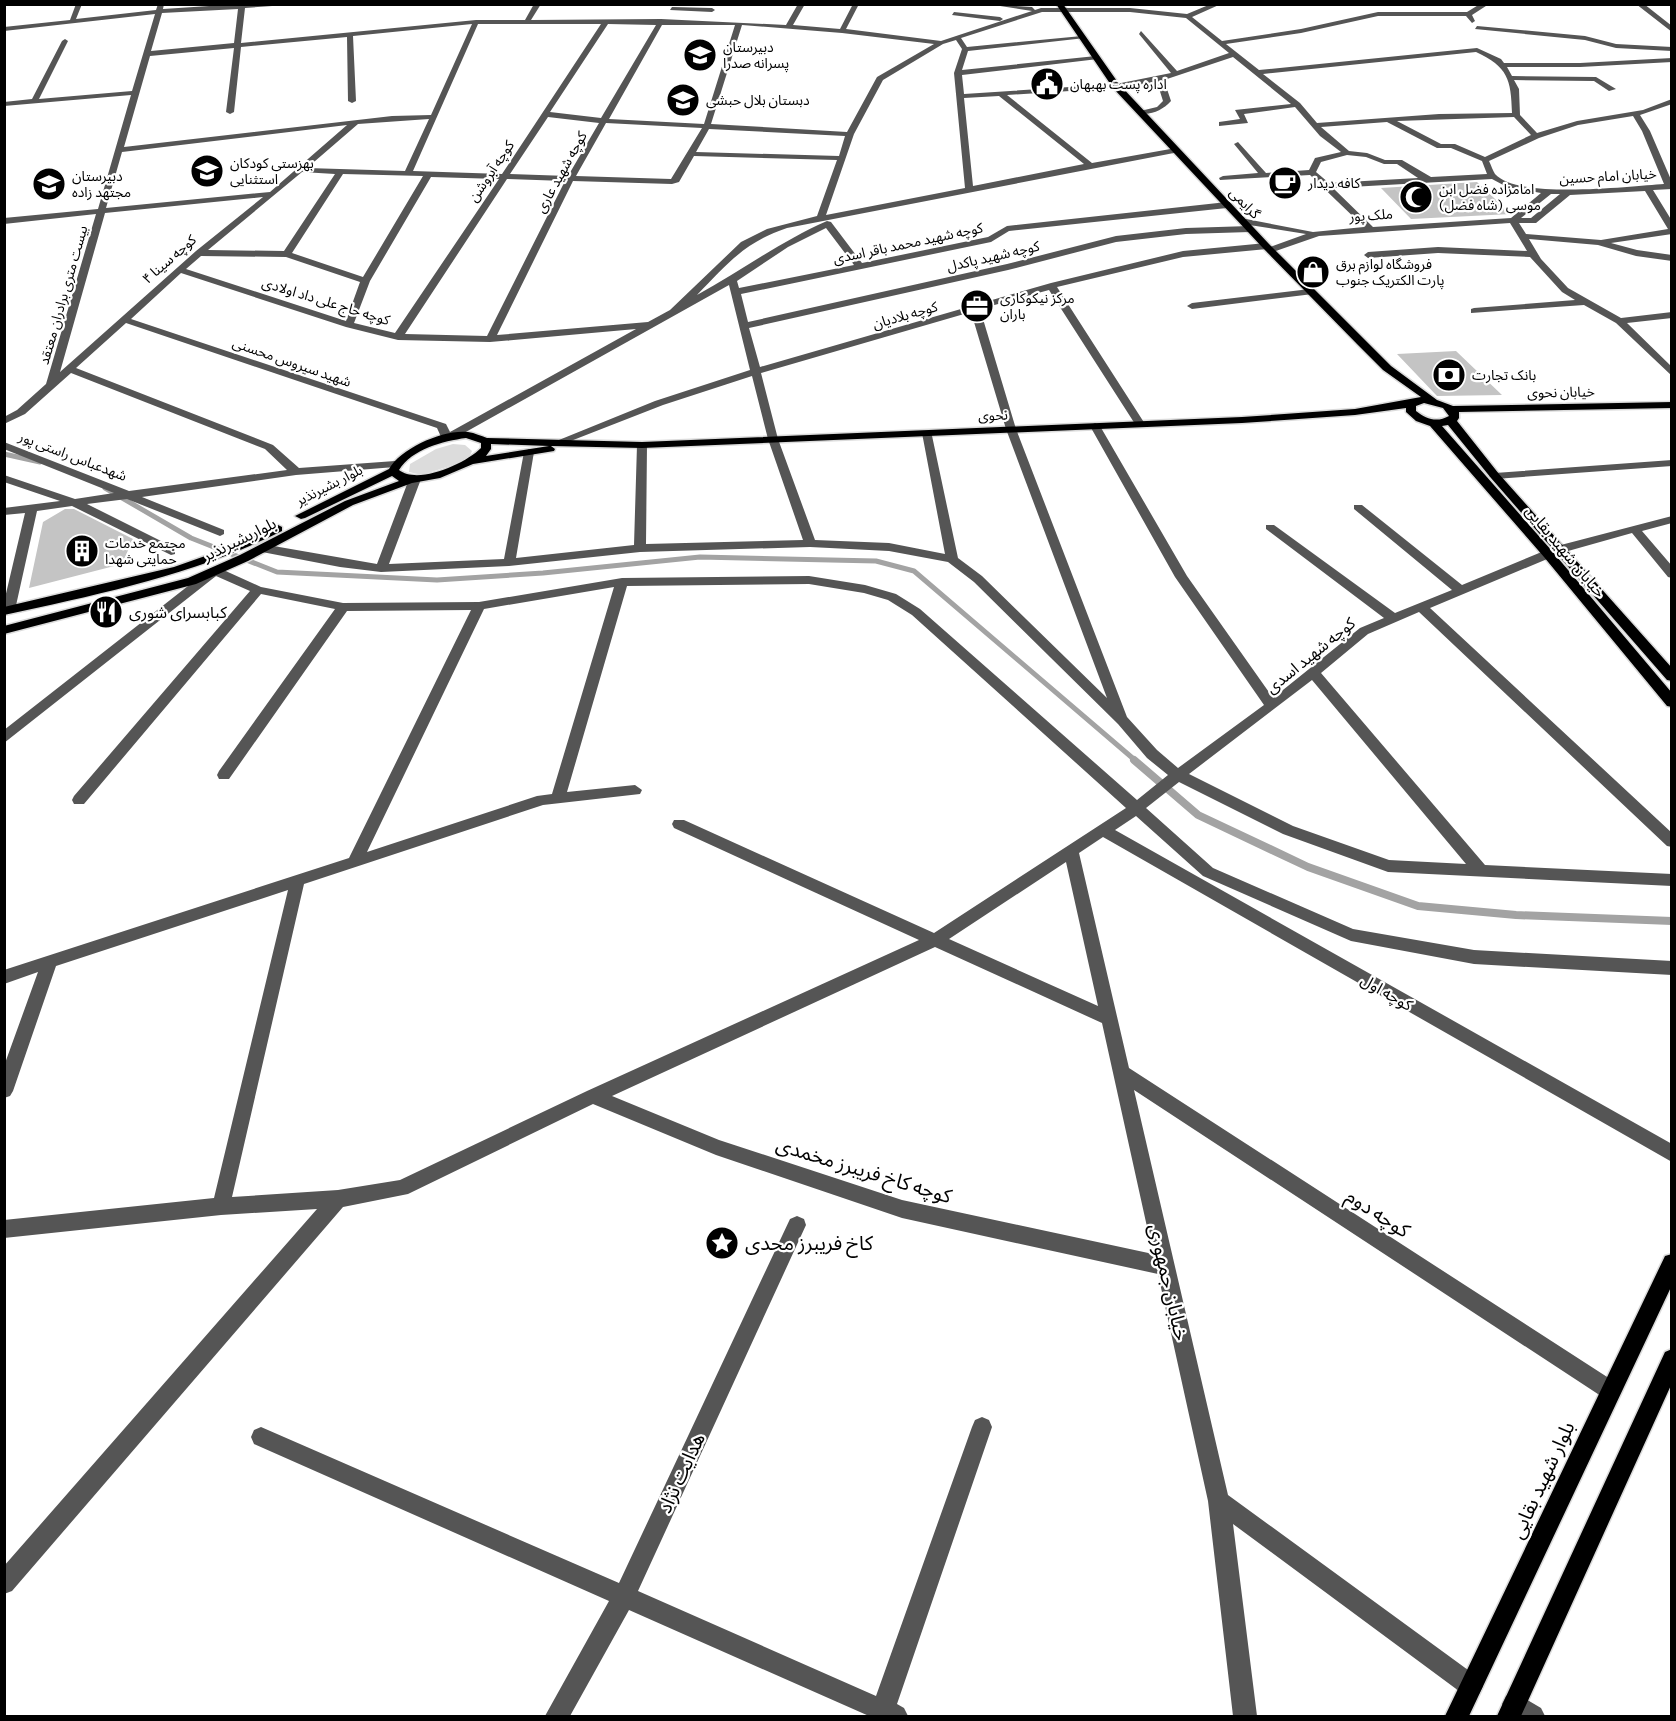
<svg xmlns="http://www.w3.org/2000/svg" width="1676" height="1721" viewBox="0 0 1676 1721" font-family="Commissioner,'Noto Sans Arabic',sans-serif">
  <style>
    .green { fill: #dcdcdc }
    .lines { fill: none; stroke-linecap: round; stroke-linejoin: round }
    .stream-far1 { stroke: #a3a3a3; stroke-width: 5 }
    .stream { stroke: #a3a3a3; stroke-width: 8 }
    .building { fill: #c4c4c4 }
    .major-casing { stroke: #dbdbdb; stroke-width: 3 }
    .minor { fill: #555; fill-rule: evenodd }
    .major { fill: #000; fill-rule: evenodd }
    .labels { text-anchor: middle; stroke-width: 4.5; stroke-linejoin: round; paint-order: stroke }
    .far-poi-label { font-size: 14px; fill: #000; stroke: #fff; text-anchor: start }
    .far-street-label { font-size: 14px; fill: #000; stroke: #fff }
    .street-label { font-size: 16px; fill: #000; stroke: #fff }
    .poi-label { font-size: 16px; fill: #000; stroke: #fff; text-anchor: start }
    .near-street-label { font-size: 20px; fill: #000; stroke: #fff }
    .near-poi-label { font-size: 20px; fill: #000; stroke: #fff; text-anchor: start }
  </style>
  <rect width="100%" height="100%" fill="#fff"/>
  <path class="green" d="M 453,444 L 465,445 L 472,451 L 468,460 L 422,475 L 409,472 L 410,464 L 436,449 Z"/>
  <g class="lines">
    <path class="stream-far1" d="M 4,454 L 40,462
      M 105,488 L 191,538 L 277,572 L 437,580 L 543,573 L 700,557 L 876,561 L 914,571 L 1136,761"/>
    <path class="stream" d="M 1134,760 L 1198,815 L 1308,867 L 1418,906 L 1516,915 L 1672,921"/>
  </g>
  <path class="building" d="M 1477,182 L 1511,214 L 1411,219 L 1381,188 Z
    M 1456,351 L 1502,395 L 1437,396 L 1397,354 Z
    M 65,509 L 74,509 L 133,539 L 122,564 L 29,588 L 43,522 Z"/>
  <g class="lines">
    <defs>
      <path id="major" d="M 1056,4 L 1063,4 L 1119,84 L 1269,244 L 1391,366 L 1437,400 L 1453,406 L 1672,402 L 1672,408 L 1459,412 L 1459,418 L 1457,421 L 1499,474 L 1672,668 L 1672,681 L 1667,680 L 1491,478 L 1448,425 L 1442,426 L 1552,551 L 1672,693 L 1672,707 L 1667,706 L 1544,557 L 1430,426 L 1416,421 L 1406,412 L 1406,408 L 1355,415 L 1242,423 L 642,448 L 551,446 L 555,449 L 554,451 L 473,464 L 440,478 L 412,483 L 353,505 L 248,561 L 196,584 L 4,634 L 4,626 L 188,578 L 240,555 L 345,501 L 399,481 L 392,476 L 305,518 L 301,519 L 295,516 L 389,469 C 401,448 444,429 468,432 C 475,433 481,436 487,438 L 642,442 L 1242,417 L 1355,409 L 1421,397 L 1383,370 L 1357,344 L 1263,248 L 1113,88 ZM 1424,403 L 1443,408 L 1449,416 C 1437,423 1426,419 1416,411 L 1416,406 ZM 466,438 L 481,443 L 481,448 C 465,464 418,485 399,470 C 412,449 443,441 466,438 ZM 491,444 L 549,446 L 486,456 L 491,449 Z
        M 278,525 L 282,527 L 282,531 C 194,575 100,594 4,615 L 4,607 L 174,567 L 208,555 Z
        M 1672,1254 L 1672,1285 L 1469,1716 L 1445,1716 L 1665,1256 Z
        M 1672,1349 L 1672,1383 L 1521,1716 L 1497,1716 L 1665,1352 Z"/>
    </defs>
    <use href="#major" class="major-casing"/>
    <path class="minor" d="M 76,4 L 82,4 L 76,19 L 156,10 L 158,4 L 164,4 L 163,9 L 240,4 L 301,4 L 245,8 L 241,43 L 476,20 L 525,20 L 534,4 L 541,4 L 531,20 L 661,19 L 786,25 L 798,4 L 805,4 L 793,25 L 840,29 L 853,4 L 859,4 L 846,29 L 941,41 L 1032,11 L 987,4 L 1032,7 L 1035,10 L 1041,8 L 1130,8 L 1187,14 L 1211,4 L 1221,4 L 1192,17 L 1222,41 L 1301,29 L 1378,12 L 1467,12 L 1480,4 L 1489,4 L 1472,15 L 1475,21 L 1472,23 L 1466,16 L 1378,16 L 1301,33 L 1226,44 L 1259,70 L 1477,48 L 1501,59 L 1504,63 L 1580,63 L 1672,58 L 1672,62 L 1580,67 L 1507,67 L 1512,76 L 1596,77 L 1616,89 L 1609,91 L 1594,81 L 1514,80 L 1519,89 L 1520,115 L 1537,133 L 1577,121 L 1643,110 L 1672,99 L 1672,104 L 1640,115 L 1650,131 L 1672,182 L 1672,189 L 1653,190 L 1672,221 L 1672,234 L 1611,243 L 1637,250 L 1672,255 L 1672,261 L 1636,256 L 1598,245 L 1529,239 L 1541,259 L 1568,288 L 1621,318 L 1672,312 L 1672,318 L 1627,323 L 1672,367 L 1672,376 L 1616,323 L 1584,305 L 1471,313 L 1471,309 L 1474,308 L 1575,300 L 1562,292 L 1530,257 L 1438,253 L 1368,258 L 1364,255 L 1368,252 L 1438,247 L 1527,251 L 1510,223 L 1319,236 L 1270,253 L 1267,252 L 1267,249 L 1183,257 L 1057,287 L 1145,424 L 1140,427 L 1135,424 L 1049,290 L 980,309 L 1016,429 L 1127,717 L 1157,750 L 1178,768 L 1264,705 L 1175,577 L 1090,426 L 1095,423 L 1100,426 L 1187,576 L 1273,698 L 1360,628 L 1384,618 L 1266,529 L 1266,525 L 1274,525 L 1395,613 L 1452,590 L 1354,509 L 1354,505 L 1362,505 L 1462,585 L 1544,551 L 1552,551 L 1552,557 L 1430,608 L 1672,833 L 1672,847 L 1667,846 L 1419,612 L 1368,634 L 1321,673 L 1485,865 L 1672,874 L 1672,886 L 1388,872 L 1283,834 L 1179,782 L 1146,808 L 1213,868 L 1353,929 L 1474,950 L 1672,961 L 1672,975 L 1474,964 L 1351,941 L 1203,876 L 1136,816 L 1115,830 L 1672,1144 L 1672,1162 L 1103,837 L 1079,853 L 1129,1068 L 1618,1384 L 1621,1391 L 1618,1398 L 1611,1401 L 1604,1398 L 1134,1090 L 1228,1495 L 1479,1678 L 1483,1686 L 1479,1694 L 1471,1698 L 1463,1694 L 1233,1524 L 1257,1716 L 1233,1716 L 1208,1501 L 1158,1274 L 902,1218 L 716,1155 L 593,1104 L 408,1194 L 343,1207 L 12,1591 L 4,1594 L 4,1566 L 317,1209 L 221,1215 L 4,1238 L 4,1220 L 214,1198 L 288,890 L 56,966 L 13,1091 L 10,1096 L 4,1098 L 4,1066 L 38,972 L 4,984 L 4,970 L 349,858 L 471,610 L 347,611 L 229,779 L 219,779 L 217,775 L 219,771 L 335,609 L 261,594 L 84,804 L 74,804 L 72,800 L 74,796 L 250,591 L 216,576 L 4,743 L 4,730 L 211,568 L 219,568 L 261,587 L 343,603 L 479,602 L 622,578 L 809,576 L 865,585 L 896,594 L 920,609 L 1137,800 L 1168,775 L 1147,758 L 1118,724 L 974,582 L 948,562 L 889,551 L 810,547 L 640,552 L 509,566 L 381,572 L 340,567 L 262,552 L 256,548 L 262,544 L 377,564 L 409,479 L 415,476 L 421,479 L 389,564 L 504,559 L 524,452 L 529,449 L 534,452 L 516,558 L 634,545 L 637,445 L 642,442 L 647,445 L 646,544 L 803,540 L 768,439 L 752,376 L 663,405 L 563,444 L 559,445 L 554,442 L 655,401 L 750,370 L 729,285 L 455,438 L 442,439 L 437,428 L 126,323 L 76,368 L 273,445 L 299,468 L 395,461 L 401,464 L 395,467 L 296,475 L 142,497 L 224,530 L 224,534 L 220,536 L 127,499 L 87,504 L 175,548 L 175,554 L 171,555 L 72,506 L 37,511 L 15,610 L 13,613 L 5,613 L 4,602 L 25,513 L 4,515 L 4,508 L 60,501 L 4,482 L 4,475 L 75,499 L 114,493 L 4,449 L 4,442 L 129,491 L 287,470 L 265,449 L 71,373 L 25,414 L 4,424 L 4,417 L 17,410 L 46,384 L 96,214 L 4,224 L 4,218 L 98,209 L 131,95 L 4,106 L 4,102 L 32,99 L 62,41 L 65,39 L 68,41 L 39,99 L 132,91 L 155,14 L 4,31 L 4,27 L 70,20 ZM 238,9 L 234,43 L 151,51 L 162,13 ZM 1042,12 L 1130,12 L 1186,18 L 1229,53 L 1177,71 L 1141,31 L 1139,34 L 1171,73 L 1116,84 L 964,94 L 962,75 L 1098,59 L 1096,56 L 962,70 L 968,51 L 1085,38 L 1082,36 L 967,47 L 961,38 ZM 472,24 L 431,115 L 392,116 L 124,147 L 150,56 L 234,48 L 226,112 L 230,114 L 234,112 L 241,47 L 347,37 L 348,101 L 352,103 L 356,101 L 353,36 ZM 478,24 L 601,24 L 502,174 L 413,171 ZM 608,24 L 656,25 L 601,118 L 550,112 ZM 662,25 L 735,25 L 704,124 L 609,119 ZM 742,25 L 842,33 L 934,44 L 877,77 L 847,132 L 711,124 ZM 956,40 L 962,49 L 954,73 L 965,188 L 826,215 L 854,134 L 883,80 L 943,44 ZM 1476,52 C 1508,67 1511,79 1512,113 L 1439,114 L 1317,123 L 1300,103 L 1263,74 ZM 1233,57 L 1291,104 L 1235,110 L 1240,119 L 1219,122 L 1219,126 L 1248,123 L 1244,114 L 1295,107 L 1320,136 L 1341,152 L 1315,158 L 1309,170 L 1266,173 L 1238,142 L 1234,144 L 1258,173 L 1223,176 L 1219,178 L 1220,180 L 1310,175 L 1364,227 L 1313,232 L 1246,219 L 1243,220 L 1243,224 L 1306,234 L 1270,247 L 1266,243 L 1183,251 L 1051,283 L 760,367 L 749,328 L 1008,270 L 1116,242 L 1186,234 L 1250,232 L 1254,229 L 1250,226 L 1186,228 L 1116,236 L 1007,264 L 748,322 L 741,294 L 991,242 L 1009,231 L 1227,208 L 1231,205 L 1227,202 L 1007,226 L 988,237 L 862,263 L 831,222 L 827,221 C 781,241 741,271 697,295 C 727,264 745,242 787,228 L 1179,152 L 1180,150 L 1176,148 L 1092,163 L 1007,95 L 1116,88 L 1157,82 L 1163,101 L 1157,107 L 1136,112 C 1148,117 1162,111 1171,101 L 1164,80 ZM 999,96 L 1084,164 L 973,186 L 964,98 ZM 1633,116 L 1642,131 L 1664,184 C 1631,186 1518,200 1495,174 C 1493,171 1491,165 1489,161 L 1539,138 L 1578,125 ZM 548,117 L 599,123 L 568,176 L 510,174 ZM 1514,117 L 1531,135 L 1485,157 L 1455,144 L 1441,144 L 1397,121 ZM 429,119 L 405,171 L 307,168 L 358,124 ZM 1387,122 L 1437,148 L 1451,148 L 1482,161 L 1487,174 L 1431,177 L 1402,160 L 1385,160 L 1367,153 L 1349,151 L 1321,127 ZM 606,123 L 702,128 L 671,179 L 576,176 ZM 347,125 L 270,192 L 106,208 L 122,152 ZM 709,129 L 845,136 L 839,156 L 696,152 ZM 1347,155 L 1366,157 L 1384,164 L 1397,164 L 1418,178 L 1329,183 L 1316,172 L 1321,162 ZM 694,156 L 837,160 L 817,216 L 767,229 L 741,242 L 670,310 L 648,322 L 497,335 L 573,181 L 672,184 L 679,182 ZM 302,172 L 335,174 L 284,251 L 208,250 ZM 343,174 L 423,176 L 363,277 L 292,253 ZM 431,177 L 499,179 L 395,333 L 354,323 L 370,281 ZM 507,179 L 565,181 L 487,336 L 405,334 ZM 1492,179 L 1507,187 L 1541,193 L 1511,218 L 1373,227 L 1333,188 ZM 1645,191 L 1668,229 L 1601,240 L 1526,234 L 1519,223 L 1536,223 L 1570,195 ZM 1551,194 L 1560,194 L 1531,218 L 1521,218 ZM 263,197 L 196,251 L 60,372 L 105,213 ZM 826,228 L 854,265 L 739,288 L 737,281 L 788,247 ZM 201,256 L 286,257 L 360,282 L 346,321 L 186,269 ZM 181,273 L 346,327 L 398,340 L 490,342 L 636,329 L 450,432 L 446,424 L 131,319 ZM 971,312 L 1006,429 L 1107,698 L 982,576 L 958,558 L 931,431 L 923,431 L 922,433 L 945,554 L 889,543 L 815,540 L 778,439 L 761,373 ZM 809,584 L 864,593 L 888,600 L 912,615 L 1126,808 L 934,933 L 684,820 L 674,820 L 672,824 L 674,828 L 919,940 L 587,1091 L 400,1180 L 338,1190 L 232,1197 L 304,884 L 543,805 L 640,794 L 642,790 L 635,785 L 567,792 L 627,586 ZM 614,587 L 552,794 L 537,796 L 367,852 L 484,609 ZM 1312,680 L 1466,864 L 1389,860 L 1293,826 L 1189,774 ZM 1066,862 L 1098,1006 L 949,939 ZM 935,947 L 1102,1023 L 1153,1254 L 902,1200 L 719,1140 L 612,1096 Z
      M 1636,4 L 1644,4 L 1672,26 L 1672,32 Z
      M 672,7 L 712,8 L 715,10 L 712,12 L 670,10 Z
      M 954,12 L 1000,17 L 1003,19 L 1000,21 L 952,15 Z
      M 1477,26 L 1585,36 L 1616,44 L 1672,47 L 1672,51 L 1616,48 L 1585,40 L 1475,29 Z
      M 1310,289 L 1313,290 L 1313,294 L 1192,309 L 1187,306 L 1192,303 Z
      M 1672,460 L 1672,466 L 1495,479 L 1489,476 L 1495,473 Z
      M 1672,516 L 1672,523 L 1642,531 L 1672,566 L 1672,578 L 1668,577 L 1632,533 L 1561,553 L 1555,549 L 1557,546 Z
      M 797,1216 L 804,1219 L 806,1225 L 638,1591 L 876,1696 L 972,1427 L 975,1420 L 982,1417 L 989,1420 L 992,1427 L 897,1704 L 904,1708 L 908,1716 L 869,1716 L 629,1610 L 570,1716 L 545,1716 L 609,1601 L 254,1444 L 251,1437 L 254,1430 L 261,1427 L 619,1583 L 790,1219 Z
      M 1514,1692 L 1541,1708 L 1545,1716 C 1528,1716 1510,1721 1502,1704 L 1506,1696 Z"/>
    <use href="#major" class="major"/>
  </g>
  <defs>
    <symbol id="school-disc" viewBox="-11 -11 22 22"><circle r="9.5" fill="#000" stroke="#fff"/><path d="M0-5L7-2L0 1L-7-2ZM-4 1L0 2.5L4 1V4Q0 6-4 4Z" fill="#fff"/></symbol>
    <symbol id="civic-disc" viewBox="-11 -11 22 22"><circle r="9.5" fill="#000" stroke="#fff"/><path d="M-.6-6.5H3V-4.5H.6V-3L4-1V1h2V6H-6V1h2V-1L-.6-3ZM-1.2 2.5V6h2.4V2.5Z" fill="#fff"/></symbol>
    <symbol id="cafe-disc" viewBox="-11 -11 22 22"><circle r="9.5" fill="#000" stroke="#fff"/><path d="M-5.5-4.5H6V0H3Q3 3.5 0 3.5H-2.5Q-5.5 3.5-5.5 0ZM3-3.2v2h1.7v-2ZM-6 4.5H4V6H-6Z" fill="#fff"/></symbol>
    <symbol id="mosque-disc" viewBox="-11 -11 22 22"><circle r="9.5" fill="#000" stroke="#fff"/><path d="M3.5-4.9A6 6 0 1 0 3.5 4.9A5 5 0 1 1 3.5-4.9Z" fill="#fff"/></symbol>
    <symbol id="shop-disc" viewBox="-11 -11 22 22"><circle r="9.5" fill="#000" stroke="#fff"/><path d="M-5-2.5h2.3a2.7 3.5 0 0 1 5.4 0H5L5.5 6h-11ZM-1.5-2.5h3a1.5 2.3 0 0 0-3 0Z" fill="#fff"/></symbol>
    <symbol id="office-disc" viewBox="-11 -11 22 22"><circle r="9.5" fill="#000" stroke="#fff"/><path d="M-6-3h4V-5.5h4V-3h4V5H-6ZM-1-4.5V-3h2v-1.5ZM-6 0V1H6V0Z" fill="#fff"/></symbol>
    <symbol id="bank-disc" viewBox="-11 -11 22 22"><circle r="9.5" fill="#000" stroke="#fff"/><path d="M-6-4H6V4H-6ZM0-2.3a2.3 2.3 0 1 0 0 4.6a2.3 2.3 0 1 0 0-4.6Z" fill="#fff"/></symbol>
    <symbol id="building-disc" viewBox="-11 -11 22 22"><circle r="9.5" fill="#000" stroke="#fff"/><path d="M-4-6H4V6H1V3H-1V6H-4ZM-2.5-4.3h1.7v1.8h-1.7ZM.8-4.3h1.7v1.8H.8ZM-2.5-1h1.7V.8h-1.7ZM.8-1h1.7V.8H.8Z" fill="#fff"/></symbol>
    <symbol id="restaurant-disc" viewBox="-11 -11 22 22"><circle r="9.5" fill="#000" stroke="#fff"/><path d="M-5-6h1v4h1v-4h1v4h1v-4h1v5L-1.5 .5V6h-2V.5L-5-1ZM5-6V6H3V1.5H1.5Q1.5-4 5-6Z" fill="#fff"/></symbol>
    <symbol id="sight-disc" viewBox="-11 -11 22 22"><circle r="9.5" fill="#000" stroke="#fff"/><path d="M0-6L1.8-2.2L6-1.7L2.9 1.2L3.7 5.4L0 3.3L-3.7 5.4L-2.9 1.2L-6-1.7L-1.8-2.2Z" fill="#fff"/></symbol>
  </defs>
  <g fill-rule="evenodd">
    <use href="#school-disc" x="681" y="36" width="38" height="38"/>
    <use href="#civic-disc" x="1028" y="65" width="38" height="38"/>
    <use href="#school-disc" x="664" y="81" width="38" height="38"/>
    <use href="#school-disc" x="188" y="152" width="38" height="38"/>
    <use href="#cafe-disc" x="1266" y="164" width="38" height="38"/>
    <use href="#school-disc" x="30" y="165" width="38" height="38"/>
    <use href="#mosque-disc" x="1397" y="178" width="38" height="38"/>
    <use href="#shop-disc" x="1294" y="253" width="38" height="38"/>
    <use href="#office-disc" x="958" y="287" width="38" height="38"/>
    <use href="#bank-disc" x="1430" y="356" width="38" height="38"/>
    <use href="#building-disc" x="63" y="532" width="38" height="38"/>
    <use href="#restaurant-disc" x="87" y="593" width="38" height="38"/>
    <use href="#sight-disc" x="703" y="1224" width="38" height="38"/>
  </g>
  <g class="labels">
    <g class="far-poi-label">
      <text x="723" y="52">دبیرستان<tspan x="723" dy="16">پسرانه صدرا</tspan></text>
      <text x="1070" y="89">اداره پست بهبهان</text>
      <text x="706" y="105">دبستان بلال حبشی</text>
      <text x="230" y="168">بهزستی کودکان<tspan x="230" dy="16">استثنایی</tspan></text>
      <text x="72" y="181">دبیرستان<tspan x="72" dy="16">مجتهد زاده</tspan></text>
      <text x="1308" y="188">کافه دیدار</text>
      <text x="1439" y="194">امامزاده فضل ابن<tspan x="1439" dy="16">موسی (شاه فضل)</tspan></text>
      <text x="1336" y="269">فروشگاه لوازم برق<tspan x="1336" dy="16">پارت الکتریک جنوب</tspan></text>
      <text x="1000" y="303">مرکز نیکوکاری<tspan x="1000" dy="16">باران</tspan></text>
      <text x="1472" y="380">بانک تجارت</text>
      <text x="105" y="548">مجتمع خدمات<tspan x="105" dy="16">حمایتی شهدا</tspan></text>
    </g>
    <g class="far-street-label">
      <text transform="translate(491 171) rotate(-56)" y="5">کوچه آبروشن</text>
      <text transform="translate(561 172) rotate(-61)" y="5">کوچه شهید عاری</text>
      <text transform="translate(1608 176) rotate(-3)" y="5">خیابان امام حسین</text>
      <text transform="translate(1245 203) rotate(46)" y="5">گرایمی</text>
      <text transform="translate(1371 215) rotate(-4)" y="5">ملک پور</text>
      <text transform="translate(908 243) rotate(-12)" y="5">کوچه شهید محمد باقر اسدی</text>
      <text transform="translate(993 256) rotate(-13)" y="5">کوچه شهید پاکدل</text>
      <text transform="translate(169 259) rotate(-41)" y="5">کوچه سینا ۴</text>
      <text transform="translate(63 295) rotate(-74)" y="5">بیست متری برادران معتقد</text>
      <text transform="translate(326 301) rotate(17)" y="5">کوچه حاج علی داد اولادی</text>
      <text transform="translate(905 315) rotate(-16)" y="5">کوچه بلادیان</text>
      <text transform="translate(292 362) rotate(19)" y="5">شهید سیروس محسنی</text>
      <text transform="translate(1561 392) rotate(-1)" y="5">خیابان نحوی</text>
      <text transform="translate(993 415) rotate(-2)" y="5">نحوی</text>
      <text transform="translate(73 456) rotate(21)" y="5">شهدعباس راستی پور</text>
      <text transform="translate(329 485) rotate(-27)" y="5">بلوار بشیرنذیر</text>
    </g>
    <g class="street-label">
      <text transform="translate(239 539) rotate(-26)" y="6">بلواربشیرنذیر</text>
      <text transform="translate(1566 551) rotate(50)" y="6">خیابان شهید بقایی</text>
      <text transform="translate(1310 655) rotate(-39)" y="6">کوچه شهید اسدی</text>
      <text transform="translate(1387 992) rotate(30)" y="6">کوچه اول</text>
    </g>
    <g class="poi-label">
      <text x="129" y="618">کبابسرای شوری</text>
    </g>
    <g class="near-street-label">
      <text transform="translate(864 1170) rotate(17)" y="7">کوچه کاخ فریبرز مخمدی</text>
      <text transform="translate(1378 1213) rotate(33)" y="7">کوچه دوم</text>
      <text transform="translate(1169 1282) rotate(77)" y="7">خیابان جمهوری</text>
      <text transform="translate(681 1473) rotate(-65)" y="7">هدایت نژاد</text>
      <text transform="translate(1542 1480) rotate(-65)" y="7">بلوار شهید بقایی</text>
    </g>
    <g class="near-poi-label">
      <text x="745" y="1250">کاخ فریبرز محدی</text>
    </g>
  </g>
  <rect width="1676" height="1721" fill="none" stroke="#000000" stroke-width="12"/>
</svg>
